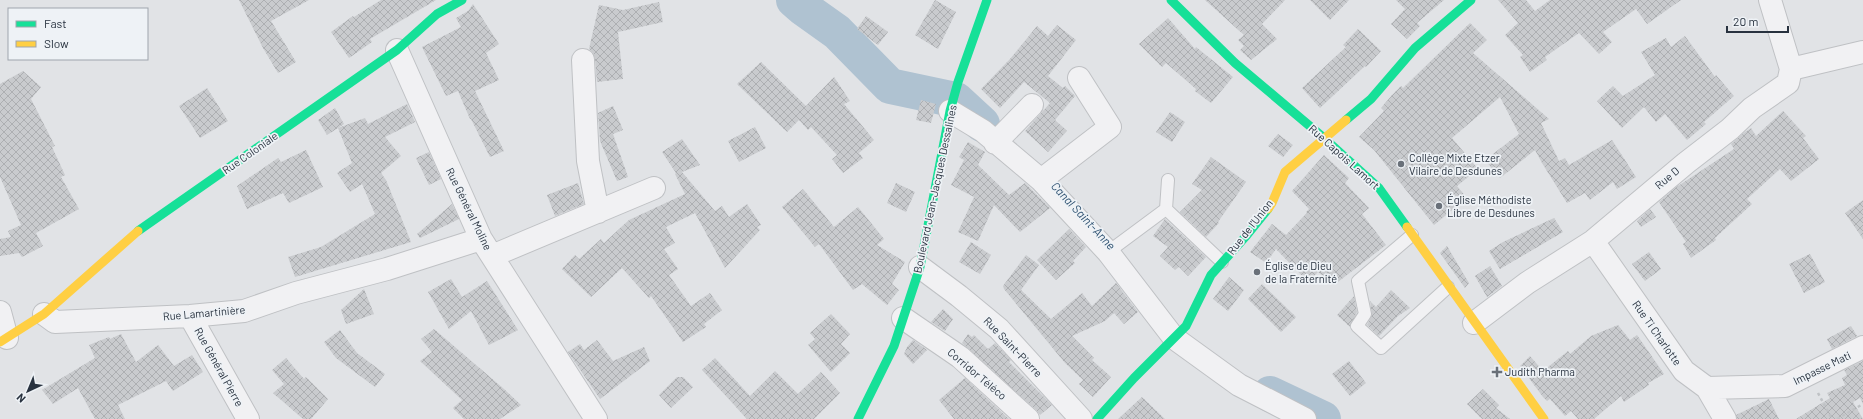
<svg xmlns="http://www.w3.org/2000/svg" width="1863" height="419" viewBox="0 0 1863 419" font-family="Barlow,sans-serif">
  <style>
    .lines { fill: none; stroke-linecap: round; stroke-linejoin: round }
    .river { stroke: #afc2d1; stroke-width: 36 }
    .building { fill: url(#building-cross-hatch) }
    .lane-casing { stroke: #bfc1c4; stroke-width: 14 }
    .street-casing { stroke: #bfc1c4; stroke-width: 24 }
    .path { stroke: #bfc2c5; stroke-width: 2.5; stroke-dasharray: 3 3; stroke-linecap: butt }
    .lane { stroke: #f1f1f3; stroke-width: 12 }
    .street { stroke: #f1f1f3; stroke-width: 22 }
    .fast { stroke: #16e098; stroke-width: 9 }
    .slow { stroke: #ffcf43; stroke-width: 9 }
    .poi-dot { fill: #697079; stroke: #eef2f6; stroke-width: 1.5 }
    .labels { text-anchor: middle; stroke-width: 3.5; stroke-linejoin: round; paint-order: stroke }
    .street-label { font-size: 11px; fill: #28323f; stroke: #eef2f6 }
    .poi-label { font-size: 11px; fill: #28323f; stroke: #eef2f6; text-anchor: start }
    .water-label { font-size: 12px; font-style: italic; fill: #325473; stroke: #eef2f6 }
  </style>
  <defs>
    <pattern id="building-cross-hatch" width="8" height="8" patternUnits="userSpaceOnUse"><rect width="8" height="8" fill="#c9cbce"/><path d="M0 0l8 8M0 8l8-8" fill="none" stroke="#adafb2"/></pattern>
  </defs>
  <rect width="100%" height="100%" fill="#e1e3e6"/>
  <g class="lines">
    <path class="river" d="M 794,0 L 802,7 L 837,32 L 890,86 L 956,100 L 982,124
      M 1270,394 L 1323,419"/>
  </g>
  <path class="building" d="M 239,0 L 309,0 L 271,21 L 296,62 L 278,73 L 263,48 Z
    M 381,0 L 436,0 L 370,39 L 372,42 L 349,58 L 331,32 L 353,16 L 354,17 Z
    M 935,0 L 956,12 L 938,49 L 915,35 Z
    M 1205,0 L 1285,0 L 1262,24 L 1277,39 L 1251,60 L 1240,50 L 1244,46 L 1238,40 L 1244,35 Z
    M 1310,0 L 1349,0 L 1330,20 Z
    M 1396,0 L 1444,0 L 1417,23 L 1420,26 L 1407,39 L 1391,24 L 1405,9 Z
    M 1498,0 L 1526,0 L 1535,11 L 1550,0 L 1681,0 L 1647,24 L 1636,9 L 1603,32 L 1612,42 L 1599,54 L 1579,33 L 1545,57 L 1547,60 L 1530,72 L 1520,57 L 1523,55 L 1505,35 L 1518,23 Z
    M 659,2 L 663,22 L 618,32 L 623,79 L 597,82 L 595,59 L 593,53 L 589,49 L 599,5 L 623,10 Z
    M 473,4 L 499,44 L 486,53 L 499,80 L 475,91 L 504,151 L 490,157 L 471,119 L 470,119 L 458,91 L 446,96 L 422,47 L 461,27 L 456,18 L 468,11 Z
    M 866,16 L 888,32 L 878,45 L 857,29 Z
    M 1168,18 L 1195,49 L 1196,47 L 1233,77 L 1211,103 L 1195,91 L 1196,89 L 1166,63 L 1162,67 L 1139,44 Z
    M 1470,23 L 1487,40 L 1473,53 L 1549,119 L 1541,123 L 1559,161 L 1565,158 L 1569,165 L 1612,140 L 1636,177 L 1617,189 L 1613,182 L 1590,200 L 1585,193 L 1567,203 L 1542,163 L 1535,150 L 1500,178 L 1485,160 L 1519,134 L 1500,97 L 1452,138 L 1478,169 L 1457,186 L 1467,198 L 1434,225 L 1374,150 L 1359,137 L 1384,111 L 1381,108 L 1392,95 L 1401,86 L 1403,88 Z
    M 1057,25 L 1076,40 L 1048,76 L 1063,88 L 1065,86 L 1075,96 L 1055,120 L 1067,131 L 1048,152 L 1025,131 L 1050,103 L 1024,82 L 1000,108 L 981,89 L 1010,59 L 1037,26 L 1048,36 Z
    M 1358,29 L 1381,51 L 1366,67 L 1365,66 L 1320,108 L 1302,88 L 1346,47 L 1343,45 Z
    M 1685,36 L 1715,77 L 1716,75 L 1734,96 L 1704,122 L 1706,124 L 1687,140 L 1665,114 L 1656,122 L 1644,107 L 1622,128 L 1597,101 L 1613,86 L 1623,96 L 1655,75 L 1641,52 L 1666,38 L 1671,47 Z
    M 761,62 L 806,106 L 834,77 L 850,101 L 844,104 L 874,140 L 859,153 L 863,158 L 843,173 L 832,159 L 837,155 L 811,127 L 808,130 L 799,120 L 787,132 L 737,84 Z
    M 23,71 L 41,87 L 31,99 L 55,146 L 52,147 L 65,175 L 61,177 L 79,209 L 36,233 L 43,246 L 22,257 L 19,253 L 0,256 L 0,239 L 11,237 L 8,231 L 21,225 L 0,177 L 0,84 Z
    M 207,88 L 228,121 L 200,138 L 179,106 Z
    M 921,100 L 936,104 L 931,123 L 916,120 Z
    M 407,104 L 415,122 L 385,137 L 401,156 L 381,173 L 386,180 L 411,242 L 295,277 L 288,257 L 321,247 L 375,214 L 362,184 L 350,192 L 337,173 L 352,163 L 338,128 L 327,135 L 318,120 L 335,108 L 344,124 L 338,128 L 365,118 L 368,124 Z
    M 613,106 L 623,130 L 613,134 L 628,177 L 617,181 L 600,141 L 598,113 Z
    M 1783,111 L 1806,136 L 1803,138 L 1819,159 L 1791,181 L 1780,169 L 1747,199 L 1752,204 L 1715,238 L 1716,240 L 1691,258 L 1683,244 L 1686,242 L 1659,202 L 1675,188 L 1734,149 L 1731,144 L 1745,132 L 1751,128 L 1756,136 Z
    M 1170,112 L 1185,122 L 1172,142 L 1156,132 Z
    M 755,127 L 766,148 L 739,162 L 728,141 Z
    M 1278,134 L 1293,145 L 1283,157 L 1268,146 Z
    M 682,139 L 700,165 L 682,172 L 715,211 L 722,206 L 729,217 L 747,204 L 761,225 L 757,227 L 760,230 L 725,268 L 695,213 L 666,227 L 675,243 L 664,249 L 678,269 L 669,275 L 691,306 L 710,293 L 722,310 L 704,324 L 706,327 L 683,342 L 651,296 L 649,298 L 622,268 L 591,297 L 562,269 L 575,255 L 579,259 L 601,239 L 604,243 L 629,220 L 685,194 L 675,174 L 676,173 L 662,152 Z
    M 968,142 L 985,152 L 978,165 L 1009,195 L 1025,183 L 1050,208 L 1020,232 L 994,205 L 978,241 L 958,232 L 974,197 L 951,185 L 964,160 L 959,157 Z
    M 306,150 L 323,187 L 289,203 L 283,193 L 247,209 L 237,186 L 278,158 L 281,162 Z
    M 429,152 L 441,179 L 429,185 L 416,158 Z
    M 1324,155 L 1349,178 L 1345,183 L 1369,208 L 1362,214 L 1386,245 L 1334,285 L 1318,272 L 1308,282 L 1276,249 L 1266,263 L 1250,252 L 1272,224 L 1286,235 L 1307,213 L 1306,212 L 1309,209 L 1292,191 Z
    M 1211,157 L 1246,182 L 1218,222 L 1219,223 L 1206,237 L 1180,212 L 1202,190 L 1192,184 Z
    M 578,183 L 584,204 L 555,216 L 547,195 Z
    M 896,183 L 915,192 L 906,212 L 887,203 Z
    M 803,189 L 834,227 L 858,207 L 884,239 L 877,245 L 905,262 L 892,284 L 899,290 L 887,305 L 862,284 L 853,290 L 819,244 L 815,247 L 782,207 Z
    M 1863,200 L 1863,239 L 1845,213 Z
    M 452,204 L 459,219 L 420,238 L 417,234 Z
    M 1650,209 L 1656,217 L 1641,227 L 1637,221 Z
    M 1554,218 L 1563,232 L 1500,269 L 1489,251 L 1503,242 Z
    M 1165,219 L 1206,257 L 1188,276 L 1179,267 L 1175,270 L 1160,256 L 1168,247 L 1153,236 Z
    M 1069,229 L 1086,247 L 1073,261 L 1075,263 L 1056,280 L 1037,260 Z
    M 971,242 L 991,255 L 980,274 L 959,262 Z
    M 1447,246 L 1469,283 L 1465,288 L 1440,253 Z
    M 1649,252 L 1661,269 L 1645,281 L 1632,264 Z
    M 1810,254 L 1825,282 L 1804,293 L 1789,264 Z
    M 1026,255 L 1039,265 L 1021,290 L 1051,319 L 1082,293 L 1092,306 L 1116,283 L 1138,312 L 1124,324 L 1114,313 L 1105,321 L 1072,336 L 1094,358 L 1092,360 L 1111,377 L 1093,397 L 1079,384 L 1083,380 L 1065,363 L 1004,289 L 1003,286 Z
    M 1490,266 L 1502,286 L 1487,297 L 1475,276 Z
    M 1229,277 L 1244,290 L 1228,311 L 1213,299 Z
    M 451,279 L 462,297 L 487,281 L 518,330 L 489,345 L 471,311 L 449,329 L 428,292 Z
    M 1262,284 L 1296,317 L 1281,332 L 1248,299 Z
    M 364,289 L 374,314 L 346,324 L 341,310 Z
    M 1391,290 L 1410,308 L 1398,316 L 1379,336 L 1367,325 L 1372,315 L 1370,301 L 1376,307 Z
    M 1354,296 L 1357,312 L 1350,327 L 1337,315 Z
    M 943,309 L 953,319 L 945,331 L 931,322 Z
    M 831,314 L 850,334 L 841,344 L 850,353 L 831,372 L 808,345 L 815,339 L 810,333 Z
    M 1618,325 L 1630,340 L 1637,335 L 1664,374 L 1648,383 L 1649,385 L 1624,402 L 1621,396 L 1594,419 L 1578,419 L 1571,411 L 1565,416 L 1550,399 L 1547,401 L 1543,397 L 1520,366 L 1530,356 L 1543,371 L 1568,351 L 1570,354 L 1591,336 Z
    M 1851,326 L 1857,336 L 1832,349 L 1827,339 Z
    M 434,329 L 504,389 L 521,405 L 500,419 L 464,419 L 453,408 L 462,400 L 420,361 L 432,352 L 421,339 Z
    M 340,330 L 357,353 L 385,374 L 375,387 L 336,358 L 324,342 Z
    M 121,334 L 136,362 L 158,345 L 174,366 L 192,355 L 203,372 L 173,391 L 166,381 L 118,405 L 125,419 L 95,419 L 78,388 L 53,404 L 42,390 L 95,358 L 89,345 L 109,337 L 110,339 Z
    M 968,334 L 972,337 L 974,335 L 988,349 L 995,343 L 1011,360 L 1009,362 L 1052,405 L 1040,415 L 1036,410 L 962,343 Z
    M 597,340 L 613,361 L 644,347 L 650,361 L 600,399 L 568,352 L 580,344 L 584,350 Z
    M 913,340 L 927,350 L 913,364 L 904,354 L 907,347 Z
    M 286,358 L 304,379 L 306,377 L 328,399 L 311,419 L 303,419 L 273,393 L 284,384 L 272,370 Z
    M 715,358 L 750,396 L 775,371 L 798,394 L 821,372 L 840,393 L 814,419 L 747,419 L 702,370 Z
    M 1349,361 L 1366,383 L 1350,396 L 1332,374 Z
    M 1863,361 L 1863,404 L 1860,398 L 1853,402 L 1863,419 L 1796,419 L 1830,398 L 1827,393 L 1845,385 L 1842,378 L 1847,375 L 1844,370 Z
    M 677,377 L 683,377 L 693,387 L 671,408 L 659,395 Z
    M 965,378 L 1009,419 L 954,419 L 939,400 Z
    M 1483,389 L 1499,405 L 1496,408 L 1510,419 L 1482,419 L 1467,404 Z
    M 1142,397 L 1165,419 L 1118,419 Z
    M 1769,399 L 1779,419 L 1737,419 L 1736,415 Z"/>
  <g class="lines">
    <defs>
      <path id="lane" d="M 1166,209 L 1168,180
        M 1412,235 L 1358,281 L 1365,314 L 1357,326 L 1381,348 L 1448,287
        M 1108,252 L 1166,209 L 1222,262"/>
      <path id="street" d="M 1770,0 L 1791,69
        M 397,50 L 481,239 L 596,419
        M 583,60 L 588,161 L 598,212
        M 950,111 L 983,131 L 1041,180 L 1108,252 L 1174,338 L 1239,385 L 1305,419
        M 995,143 L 1032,105
        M 1041,180 L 1110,127 L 1079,78
        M 1593,241 L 1684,371 L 1707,388 L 1725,419
        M 492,256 L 654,188
        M 920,267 L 959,296 L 999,329 L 1081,419
        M 0,312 L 7,338
        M 44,314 L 55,322 L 190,316 L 244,311 L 296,293 L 387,269 L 481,239
        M 190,316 L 248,419
        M 903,318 L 960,357 L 1028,419
        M 1474,323 L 1527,283 L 1593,241 L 1686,163 L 1730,129 L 1752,108 L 1788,83 L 1791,69 L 1863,52
        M 1707,388 L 1785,386 L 1863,347"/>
    </defs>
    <use href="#lane" class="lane-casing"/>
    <use href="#street" class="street-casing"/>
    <path class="path" d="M 1818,393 L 1832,419
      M 1837,419 L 1863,404"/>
    <use href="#lane" class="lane"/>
    <use href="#street" class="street"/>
    <path class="fast" d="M 1171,0 L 1235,63 L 1324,138 L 1379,188 L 1407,227
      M 1346,120 L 1371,99 L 1415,48 L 1471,0
      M 138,231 L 397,50 L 437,14 L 462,0
      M 858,419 L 894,346 L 920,267 L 950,111 L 958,82 L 987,0
      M 1097,419 L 1134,378 L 1186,326 L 1211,275 L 1247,235 L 1268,209"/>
    <path class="slow" d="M 1268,209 L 1272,203 L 1285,172 L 1346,120
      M 1407,227 L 1544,419
      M 0,342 L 44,314 L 138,231"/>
  </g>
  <g class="poi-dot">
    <circle cx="1401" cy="164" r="4"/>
    <circle cx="1439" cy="206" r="4"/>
    <circle cx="1257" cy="272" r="4"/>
    <path d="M1495 366h4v4h4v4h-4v4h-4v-4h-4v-4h4z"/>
  </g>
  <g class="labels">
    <g class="street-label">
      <text transform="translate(250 153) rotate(-35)" y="4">Rue Coloniale</text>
      <text transform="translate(1344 157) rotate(42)" y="4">Rue Capois Lamort</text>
      <text transform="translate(1667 178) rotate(-40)" y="4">Rue D</text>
      <text transform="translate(935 189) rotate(-78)" y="4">Boulevard Jean-Jacques Dessalines</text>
      <text transform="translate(469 209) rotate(64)" y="4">Rue Général Moline</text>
      <text transform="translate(1250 227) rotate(-52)" y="4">Rue de l'Union</text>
      <text transform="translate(204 313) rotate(-5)" y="4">Rue Lamartinière</text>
      <text transform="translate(1657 333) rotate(55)" y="4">Rue Ti Charlotte</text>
      <text transform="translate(1013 347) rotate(46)" y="4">Rue Saint-Pierre</text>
      <text transform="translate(219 367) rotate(61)" y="4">Rue Général Pierre</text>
      <text transform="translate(1822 368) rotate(-26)" y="4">Impasse Mati</text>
      <text transform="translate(977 374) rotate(40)" y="4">Corridor Téléco</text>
    </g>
    <g class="poi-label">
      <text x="1409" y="162">Collège Mixte Etzer<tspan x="1409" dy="13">Vilaire de Desdunes</tspan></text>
      <text x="1447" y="204">Église Méthodiste<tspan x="1447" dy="13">Libre de Desdunes</tspan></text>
      <text x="1265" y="270">Église de Dieu<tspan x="1265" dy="13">de la Fraternité</tspan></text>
      <text x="1505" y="376">Judith Pharma</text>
    </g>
    <g class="water-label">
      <text transform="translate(1083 216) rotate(47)" y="4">Canal Saint-Anne</text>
    </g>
  </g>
  <rect x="8" y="8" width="140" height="52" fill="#eef2f6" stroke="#9fa5ad"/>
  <rect x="16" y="21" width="20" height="6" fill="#16e098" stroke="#9fa5ad"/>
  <text x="44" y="28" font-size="12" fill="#28323f">Fast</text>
  <rect x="16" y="41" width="20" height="6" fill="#ffcf43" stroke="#9fa5ad"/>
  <text x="44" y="48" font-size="12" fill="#28323f">Slow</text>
  <g transform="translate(28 391) rotate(224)" stroke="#eef2f6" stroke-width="3" paint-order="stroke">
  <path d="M0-3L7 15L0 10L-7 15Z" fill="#28323f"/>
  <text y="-6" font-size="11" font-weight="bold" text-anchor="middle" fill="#28323f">N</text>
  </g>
  <path d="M1727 26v6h61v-6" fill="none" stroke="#28323f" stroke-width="2"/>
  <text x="1733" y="26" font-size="12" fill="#28323f" stroke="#eef2f6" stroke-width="3" paint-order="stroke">20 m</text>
</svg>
